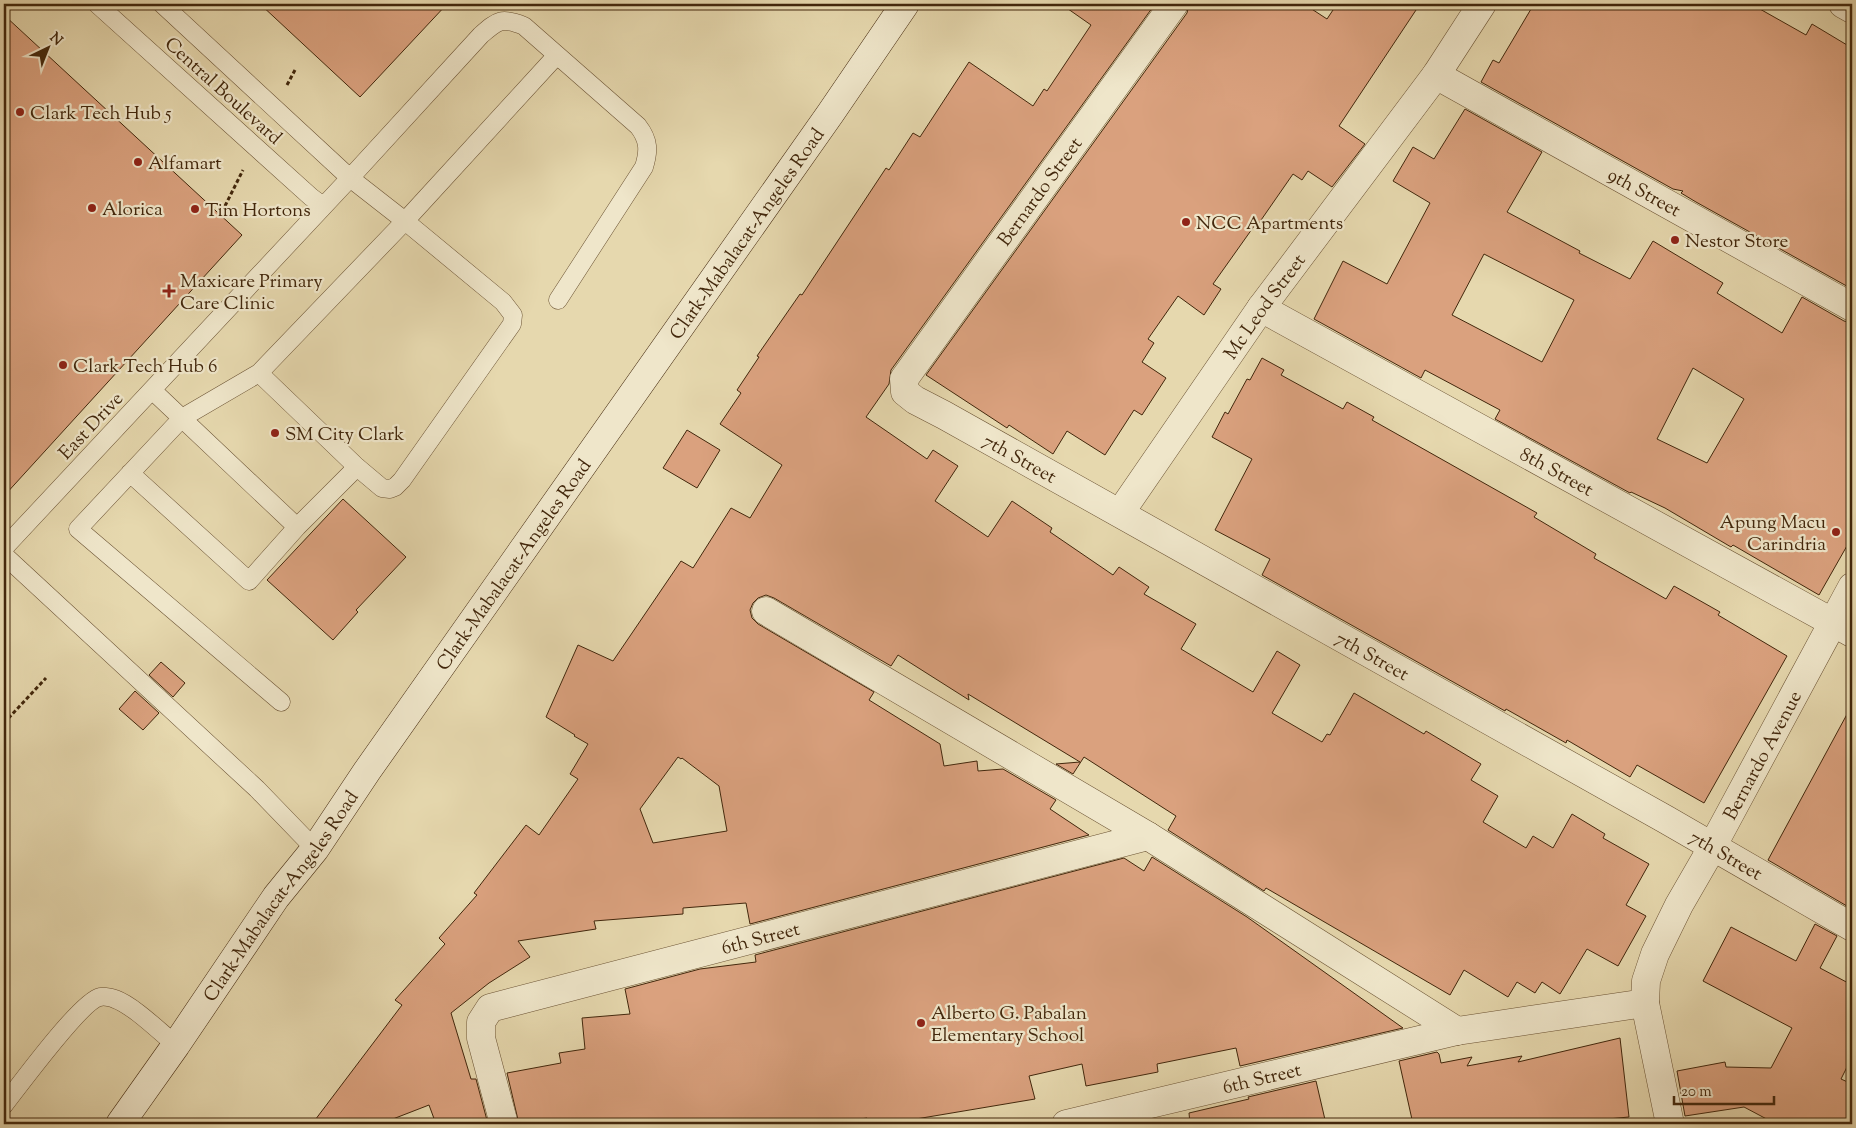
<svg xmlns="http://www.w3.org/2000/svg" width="1856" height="1128" viewBox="0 0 1856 1128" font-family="'Sorts Mill Goudy',serif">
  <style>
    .building { fill: #daa17e; stroke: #42270c; fill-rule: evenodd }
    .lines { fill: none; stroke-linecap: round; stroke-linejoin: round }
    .lane-casing { stroke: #6b5334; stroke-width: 19 }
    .street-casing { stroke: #6b5334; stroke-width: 29 }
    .secondary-casing { stroke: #42270c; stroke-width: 29 }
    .path { stroke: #42270c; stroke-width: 3; stroke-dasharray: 4 2.5; stroke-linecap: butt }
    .lane { stroke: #efe6ca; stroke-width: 18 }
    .street { stroke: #efe6ca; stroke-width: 28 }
    .secondary { stroke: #efe6ca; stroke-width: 28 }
    .poi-dot { fill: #8f2418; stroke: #efe6ca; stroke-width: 2 }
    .labels { text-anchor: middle; stroke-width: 4.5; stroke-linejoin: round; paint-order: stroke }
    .street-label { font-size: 19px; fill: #42270c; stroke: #efe6ca }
    .poi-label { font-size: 19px; fill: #42270c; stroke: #efe6ca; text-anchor: start }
  </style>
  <rect width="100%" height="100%" fill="#e6d8ae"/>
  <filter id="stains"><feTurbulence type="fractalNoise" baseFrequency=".004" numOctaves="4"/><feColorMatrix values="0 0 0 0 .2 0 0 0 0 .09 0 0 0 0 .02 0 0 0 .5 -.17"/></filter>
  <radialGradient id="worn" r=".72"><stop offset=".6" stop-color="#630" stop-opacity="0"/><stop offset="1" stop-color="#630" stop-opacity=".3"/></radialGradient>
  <path class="building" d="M 260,4 L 447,4 L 360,97 Z
    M 1061,4 L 1155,4 L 891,370 L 889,384 L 866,417 L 927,459 L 933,450 L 958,466 L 935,501 L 988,537 L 1012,501 L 1052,528 L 1050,532 L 1113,575 L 1119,567 L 1149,587 L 1144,594 L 1196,624 L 1181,649 L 1253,692 L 1277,651 L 1300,665 L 1272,713 L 1322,742 L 1327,734 L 1330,735 L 1354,693 L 1424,734 L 1426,731 L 1481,764 L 1471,780 L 1498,796 L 1483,822 L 1526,848 L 1533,836 L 1553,848 L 1572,814 L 1605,834 L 1603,838 L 1649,864 L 1626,905 L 1646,916 L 1618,966 L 1587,949 L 1560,994 L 1542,982 L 1535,993 L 1517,982 L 1508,997 L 1464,970 L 1450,995 L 1266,888 L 1264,891 L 1168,830 L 1176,816 L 1084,757 L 1073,774 L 1056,764 L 1080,762 L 968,694 L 969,700 L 898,655 L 891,666 L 774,598 L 766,595 L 758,598 L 753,603 L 750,610 L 752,618 L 758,624 L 874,692 L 869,700 L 940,744 L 944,766 L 977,761 L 978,771 L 1003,769 L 1056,800 L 1050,809 L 1089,835 L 750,924 L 746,903 L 683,908 L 683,914 L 594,921 L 596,929 L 518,941 L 530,957 L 489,983 L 451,1013 L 471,1079 L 476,1079 L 488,1124 L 436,1124 L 429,1105 L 380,1124 L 312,1124 L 402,1005 L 395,1000 L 445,944 L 439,938 L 477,895 L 474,893 L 526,825 L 539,835 L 578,779 L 570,774 L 588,744 L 574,736 L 575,735 L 546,717 L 578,645 L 613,661 L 681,561 L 693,568 L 731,508 L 750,518 L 782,465 L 720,424 L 741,393 L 737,390 L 759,357 L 757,356 L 800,294 L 802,295 L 886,168 L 889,170 L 913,133 L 920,137 L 969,62 L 1033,106 L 1044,89 L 1047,91 L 1091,25 ZM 678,757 L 681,759 L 682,758 L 719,786 L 727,831 L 653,843 L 640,809 Z
    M 1189,4 L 1304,4 L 1327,19 L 1337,4 L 1420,4 L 1339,126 L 1365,144 L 1332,187 L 1308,171 L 1302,180 L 1293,174 L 1259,223 L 1257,222 L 1213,284 L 1221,289 L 1204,315 L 1178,296 L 1148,339 L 1154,343 L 1142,362 L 1166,378 L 1142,415 L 1134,410 L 1105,455 L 1067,431 L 1053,454 L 1009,425 L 1007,428 L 926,375 L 1187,13 Z
    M 1534,4 L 1751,4 L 1806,35 L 1812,24 L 1852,48 L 1852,289 L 1696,202 L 1681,193 L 1683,191 L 1673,189 L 1481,82 L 1493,60 L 1499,63 Z
    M 4,15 L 242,235 L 4,496 Z
    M 1465,109 L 1542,152 L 1507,212 L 1580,251 L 1579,253 L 1630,279 L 1653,241 L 1723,283 L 1717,293 L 1782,333 L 1802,297 L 1844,321 L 1852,323 L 1852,537 L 1819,595 L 1733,545 L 1731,547 L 1665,508 L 1631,492 L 1630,493 L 1495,419 L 1500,410 L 1425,370 L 1421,378 L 1314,319 L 1343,261 L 1387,284 L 1430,203 L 1393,181 L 1413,147 L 1434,159 ZM 1484,254 L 1574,300 L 1542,362 L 1452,315 ZM 1693,368 L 1744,399 L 1707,463 L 1657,439 Z
    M 1262,358 L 1284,370 L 1281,375 L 1343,409 L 1347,402 L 1374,417 L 1372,420 L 1537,513 L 1534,517 L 1596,554 L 1594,558 L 1666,599 L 1674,586 L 1720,612 L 1718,615 L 1787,656 L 1704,803 L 1637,765 L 1630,777 L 1567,740 L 1566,743 L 1506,709 L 1505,711 L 1262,575 L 1270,559 L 1215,530 L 1252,459 L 1212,437 L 1225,412 L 1228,414 L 1247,379 L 1250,380 Z
    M 687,430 L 720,450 L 697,488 L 663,468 Z
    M 343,499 L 406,557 L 356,610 L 358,612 L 333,640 L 267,580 Z
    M 161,662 L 185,683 L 173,697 L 149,675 Z
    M 135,691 L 159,713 L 143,730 L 119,709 Z
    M 1852,705 L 1852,909 L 1768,860 Z
    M 1152,857 L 1247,917 L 1403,1028 L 1240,1066 L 1236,1048 L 1157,1064 L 1158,1072 L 1086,1086 L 1082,1064 L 1029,1076 L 1035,1099 L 916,1119 L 917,1124 L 868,1124 L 867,1118 L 823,1124 L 519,1124 L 507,1073 L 561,1063 L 559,1053 L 585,1049 L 582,1018 L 630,1014 L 625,989 L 700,969 L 756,962 L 755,955 L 1124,858 L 1144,871 Z
    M 1815,924 L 1837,936 L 1820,968 L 1852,985 L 1852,1057 L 1841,1079 L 1852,1084 L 1852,1124 L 1776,1124 L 1744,1107 L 1685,1116 L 1677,1071 L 1725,1062 L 1726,1067 L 1771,1068 L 1792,1028 L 1703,981 L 1731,927 L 1796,961 Z
    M 1620,1038 L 1629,1117 L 1597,1120 L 1597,1124 L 1413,1124 L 1399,1061 L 1437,1052 L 1439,1054 L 1441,1063 L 1472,1057 L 1467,1066 L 1522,1056 L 1518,1062 Z
    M 1316,1081 L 1326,1124 L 1190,1124 L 1189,1113 L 1249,1099 L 1248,1097 Z"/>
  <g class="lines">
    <defs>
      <path id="lane" d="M 97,4 L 311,197 L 323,206
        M 162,4 L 350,178 L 405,221 L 259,373 L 182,418 L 78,529 L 281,702
        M 259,373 L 357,467 L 382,488 L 390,489 L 395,487 L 402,480 L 512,324 L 513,315 L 503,302 L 405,221 L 557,55
        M 152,390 L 297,527
        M 130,473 L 249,581 L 297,527 L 357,467
        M 4,548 L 350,178 L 481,35 C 498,20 502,17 524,26 L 638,126 C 649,140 649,151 644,167 L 558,300
        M 4,555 L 257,789 L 315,849
        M 4,1105 C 19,1086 81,1001 100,997 C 104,996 112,998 115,999 C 134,1006 160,1032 176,1045"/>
      <g id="street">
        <path id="s1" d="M 1174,4 L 904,379 L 905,392 L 915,400 L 944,415 L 1665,819 L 1852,927"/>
        <path d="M 1843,4 L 1852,9"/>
        <path id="s2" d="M 1436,75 L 1852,307"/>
        <path id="s3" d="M 1261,308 L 1852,633"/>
        <path id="s4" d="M 1120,513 L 1261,308 L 1436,75 L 1482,4"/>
        <path d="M 766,611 L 1148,836 L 1457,1031"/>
        <path id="s5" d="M 504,1124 L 481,1038 L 481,1022 L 490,1008 L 1148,836"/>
        <path id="s6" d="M 1066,1124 L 1457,1031 L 1645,1003"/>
        <path id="s7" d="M 1670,1124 L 1645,1003 L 1646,981 L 1655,954 L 1679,905 L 1705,860 L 1852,587"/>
      </g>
      <g id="secondary">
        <path id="s8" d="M 120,1124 L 176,1045 L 276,897 L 315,849 L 367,771 L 830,114 L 905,4"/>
      </g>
    </defs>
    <use href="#lane" class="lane-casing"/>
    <use href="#street" class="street-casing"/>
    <use href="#secondary" class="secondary-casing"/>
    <path class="path" d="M 287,85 L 295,70
      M 225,206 L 243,170
      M 4,723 L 46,678"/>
    <use href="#lane" class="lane"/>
    <use href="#street" class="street"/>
    <use href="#secondary" class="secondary"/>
  </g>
  <g class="poi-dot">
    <circle cx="20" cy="112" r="5"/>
    <circle cx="138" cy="162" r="5"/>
    <circle cx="92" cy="208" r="5"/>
    <circle cx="195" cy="209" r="5"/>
    <circle cx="1186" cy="222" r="5"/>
    <circle cx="1675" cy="240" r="5"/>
    <path d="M166.5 283.5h5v5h5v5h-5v5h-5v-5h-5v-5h5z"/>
    <circle cx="63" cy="365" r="5"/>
    <circle cx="275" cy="433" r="5"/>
    <circle cx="1836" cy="532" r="5"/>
    <circle cx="921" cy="1023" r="5"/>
  </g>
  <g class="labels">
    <g class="street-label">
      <text transform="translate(224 90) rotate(42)" y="7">Central Boulevard</text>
      <text transform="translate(1039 191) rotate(-54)" y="7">Bernardo Street</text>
      <text dy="7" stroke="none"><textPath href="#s2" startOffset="239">9th Street</textPath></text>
      <text dy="7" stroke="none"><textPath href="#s8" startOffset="1089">Clark-Mabalacat-Angeles Road</textPath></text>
      <text dy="7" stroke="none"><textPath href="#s4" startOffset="252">Mc Leod Street</textPath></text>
      <text transform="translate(90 425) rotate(-47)" y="7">East Drive</text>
      <text dy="7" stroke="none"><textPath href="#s1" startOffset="608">7th Street</textPath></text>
      <text dy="7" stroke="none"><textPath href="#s3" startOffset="338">8th Street</textPath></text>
      <text dy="7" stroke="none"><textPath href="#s8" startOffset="684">Clark-Mabalacat-Angeles Road</textPath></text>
      <text dy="7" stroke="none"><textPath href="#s1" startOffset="1012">7th Street</textPath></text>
      <text dy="7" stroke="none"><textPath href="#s7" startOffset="400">Bernardo Avenue</textPath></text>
      <text dy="7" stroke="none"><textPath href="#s1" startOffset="1418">7th Street</textPath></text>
      <text dy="7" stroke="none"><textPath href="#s8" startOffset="279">Clark-Mabalacat-Angeles Road</textPath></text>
      <text dy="7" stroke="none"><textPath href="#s5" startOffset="401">6th Street</textPath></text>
      <text dy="7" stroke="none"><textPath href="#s6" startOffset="201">6th Street</textPath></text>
    </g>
    <g class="poi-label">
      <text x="30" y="119">Clark Tech Hub 5</text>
      <text x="148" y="169">Alfamart</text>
      <text x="102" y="215">Alorica</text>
      <text x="205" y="216">Tim Hortons</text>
      <text x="1196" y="229">NCC Apartments</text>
      <text x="1685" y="247">Nestor Store</text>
      <text x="180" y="287">Maxicare Primary<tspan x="180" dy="22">Care Clinic</tspan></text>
      <text x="73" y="372">Clark Tech Hub 6</text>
      <text x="285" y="440">SM City Clark</text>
      <text x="1826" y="528" text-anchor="end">Apung Macu<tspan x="1826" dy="22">Carindria</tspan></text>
      <text x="931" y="1019">Alberto G. Pabalan<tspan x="931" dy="22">Elementary School</tspan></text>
    </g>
  </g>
  <rect width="1856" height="1128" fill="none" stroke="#e6d8ae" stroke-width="20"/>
  <rect x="5" y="5" width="1846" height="1118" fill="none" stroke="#42270c" stroke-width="2.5"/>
  <rect x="10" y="10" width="1836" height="1108" fill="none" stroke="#42270c"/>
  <g transform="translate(48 48) rotate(43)" stroke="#efe6ca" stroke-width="4" paint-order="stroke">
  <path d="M0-4L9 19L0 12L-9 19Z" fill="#42270c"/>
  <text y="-8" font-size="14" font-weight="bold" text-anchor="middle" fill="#42270c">N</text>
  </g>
  <path d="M1674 1096v8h100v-8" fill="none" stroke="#42270c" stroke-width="2.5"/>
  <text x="1681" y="1096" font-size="15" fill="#42270c" stroke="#efe6ca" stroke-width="4" paint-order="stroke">20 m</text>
  <rect width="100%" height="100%" filter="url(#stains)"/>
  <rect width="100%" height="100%" fill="url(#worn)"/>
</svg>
